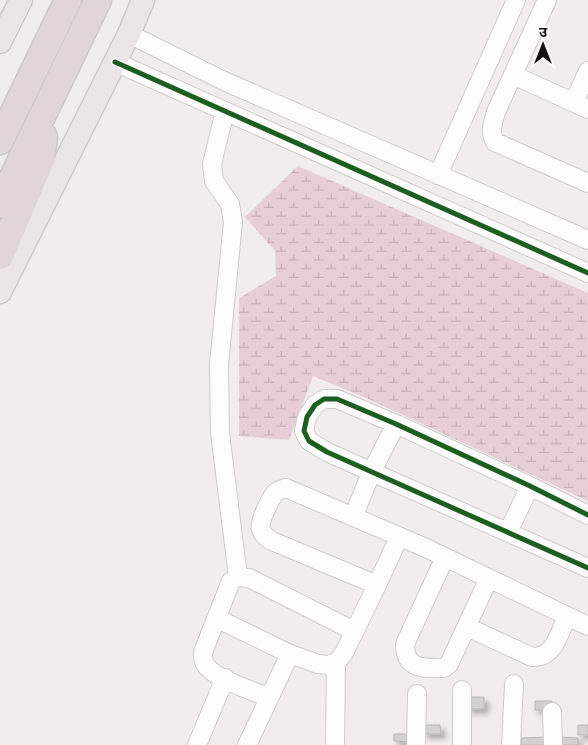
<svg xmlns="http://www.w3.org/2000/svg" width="588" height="745" viewBox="0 0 588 745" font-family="'Roboto Serif','Noto Sans Devanagari',serif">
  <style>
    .wetland { fill: url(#wetland-marsh) }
    .building { fill: #d3d0d1; stroke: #bab7b8; filter: url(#shadow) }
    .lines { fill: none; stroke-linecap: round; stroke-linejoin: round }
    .minor-casing { stroke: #cecbcc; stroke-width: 20 }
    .major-casing { stroke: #cbc9c9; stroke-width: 25 }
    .highway-casing { stroke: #cbc9c9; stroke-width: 29 }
    .minor { stroke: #fdfcfc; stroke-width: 18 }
    .major { stroke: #ebe5e7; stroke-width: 22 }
    .highway { stroke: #e1d5da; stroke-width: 26 }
    .cycleway-casing { stroke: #fef9fb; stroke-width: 8 }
    .cycleway { stroke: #1b5e20; stroke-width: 5 }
  </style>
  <defs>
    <pattern id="wetland-marsh" width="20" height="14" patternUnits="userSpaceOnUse" patternTransform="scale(1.25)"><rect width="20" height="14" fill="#e8ced6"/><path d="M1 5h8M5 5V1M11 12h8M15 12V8" fill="none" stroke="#c6b0b7"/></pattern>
    <filter id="shadow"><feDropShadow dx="4.5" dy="4.5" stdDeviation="2.5" flood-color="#0004"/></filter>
  </defs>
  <rect width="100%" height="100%" fill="#f1edee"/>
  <path class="wetland" d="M 298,166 L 588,293 L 588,501 L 366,398 L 313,376 L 289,440 L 239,436 L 239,298 L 276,276 L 275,251 L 245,217 Z"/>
  <path class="building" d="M 467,697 L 484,697 L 484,709 L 467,709 Z
    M 535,701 L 552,701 L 552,710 L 535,710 Z
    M 423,725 L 440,725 L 441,734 L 423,734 Z
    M 578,725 L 588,725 L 588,735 L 578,735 Z
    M 394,734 L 411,734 L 411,742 L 394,741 Z
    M 550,737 L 550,745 L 521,745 L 521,738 Z
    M 560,737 L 578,738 L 578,745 L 559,745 Z"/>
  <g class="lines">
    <defs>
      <path id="minor" d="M 547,0 L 496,112 C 493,123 489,132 495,142 L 588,183
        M 129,34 L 224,81 L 588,240
        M 115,62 L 588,273
        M 513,75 L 588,109
        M 574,102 L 588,71
        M 225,111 L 212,164 L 214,181 L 230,204 L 233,222 L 219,365 L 220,433 L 238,577
        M 438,175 L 516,0
        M 588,515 L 530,486 L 396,424 L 337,399 L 324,399 L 315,405 L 307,417 L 304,431 L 309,441 L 327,452 L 588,568
        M 353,517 L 372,471 L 396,424
        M 508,532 L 530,486
        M 445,557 L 405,644 C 405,670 423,668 444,668 L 449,664 L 489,578
        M 377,585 L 272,541 C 267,538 263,535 261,530 C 258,522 270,500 275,493 C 278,490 282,489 286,488 L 426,548 L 588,626
        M 216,618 L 290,654 L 318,664 L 329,665 L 336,663 L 344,653 L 377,585 L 399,537
        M 467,627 L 532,657 C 555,658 559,633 567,616
        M 462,690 L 462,745
        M 269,698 C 252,690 220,681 207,667 C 203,662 203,658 203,652 L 231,581 L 238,577 L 249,578 L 354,631
        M 552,712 L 553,745
        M 197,745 L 225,678
        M 247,745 L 290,654
        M 335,745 L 336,663
        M 416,745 L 417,694
        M 511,745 L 514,684"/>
      <path id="major" d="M 0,42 L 21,0
        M 0,292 L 129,34 L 143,0"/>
      <path id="highway" d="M 0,141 L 68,0
        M 0,204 L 98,0
        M 0,256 L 41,160 L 44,137"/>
    </defs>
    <use href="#minor" class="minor-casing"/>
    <use href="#major" class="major-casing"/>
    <use href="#highway" class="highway-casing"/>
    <use href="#minor" class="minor"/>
    <use href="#major" class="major"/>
    <use href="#highway" class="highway"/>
    <defs>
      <path id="cycleway" d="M 115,62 L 588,273
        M 588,515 L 530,486 L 396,424 L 337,399 L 324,399 L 315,405 L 307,417 L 304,431 L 309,441 L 327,452 L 588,568"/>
    </defs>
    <use href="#cycleway" class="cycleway-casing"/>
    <use href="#cycleway" class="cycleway"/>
  </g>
  <g transform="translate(543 45)" stroke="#fef9fb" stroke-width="4" paint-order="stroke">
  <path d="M0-4L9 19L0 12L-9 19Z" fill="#151213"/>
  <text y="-8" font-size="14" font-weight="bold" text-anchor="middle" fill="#151213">उ</text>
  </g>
</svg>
